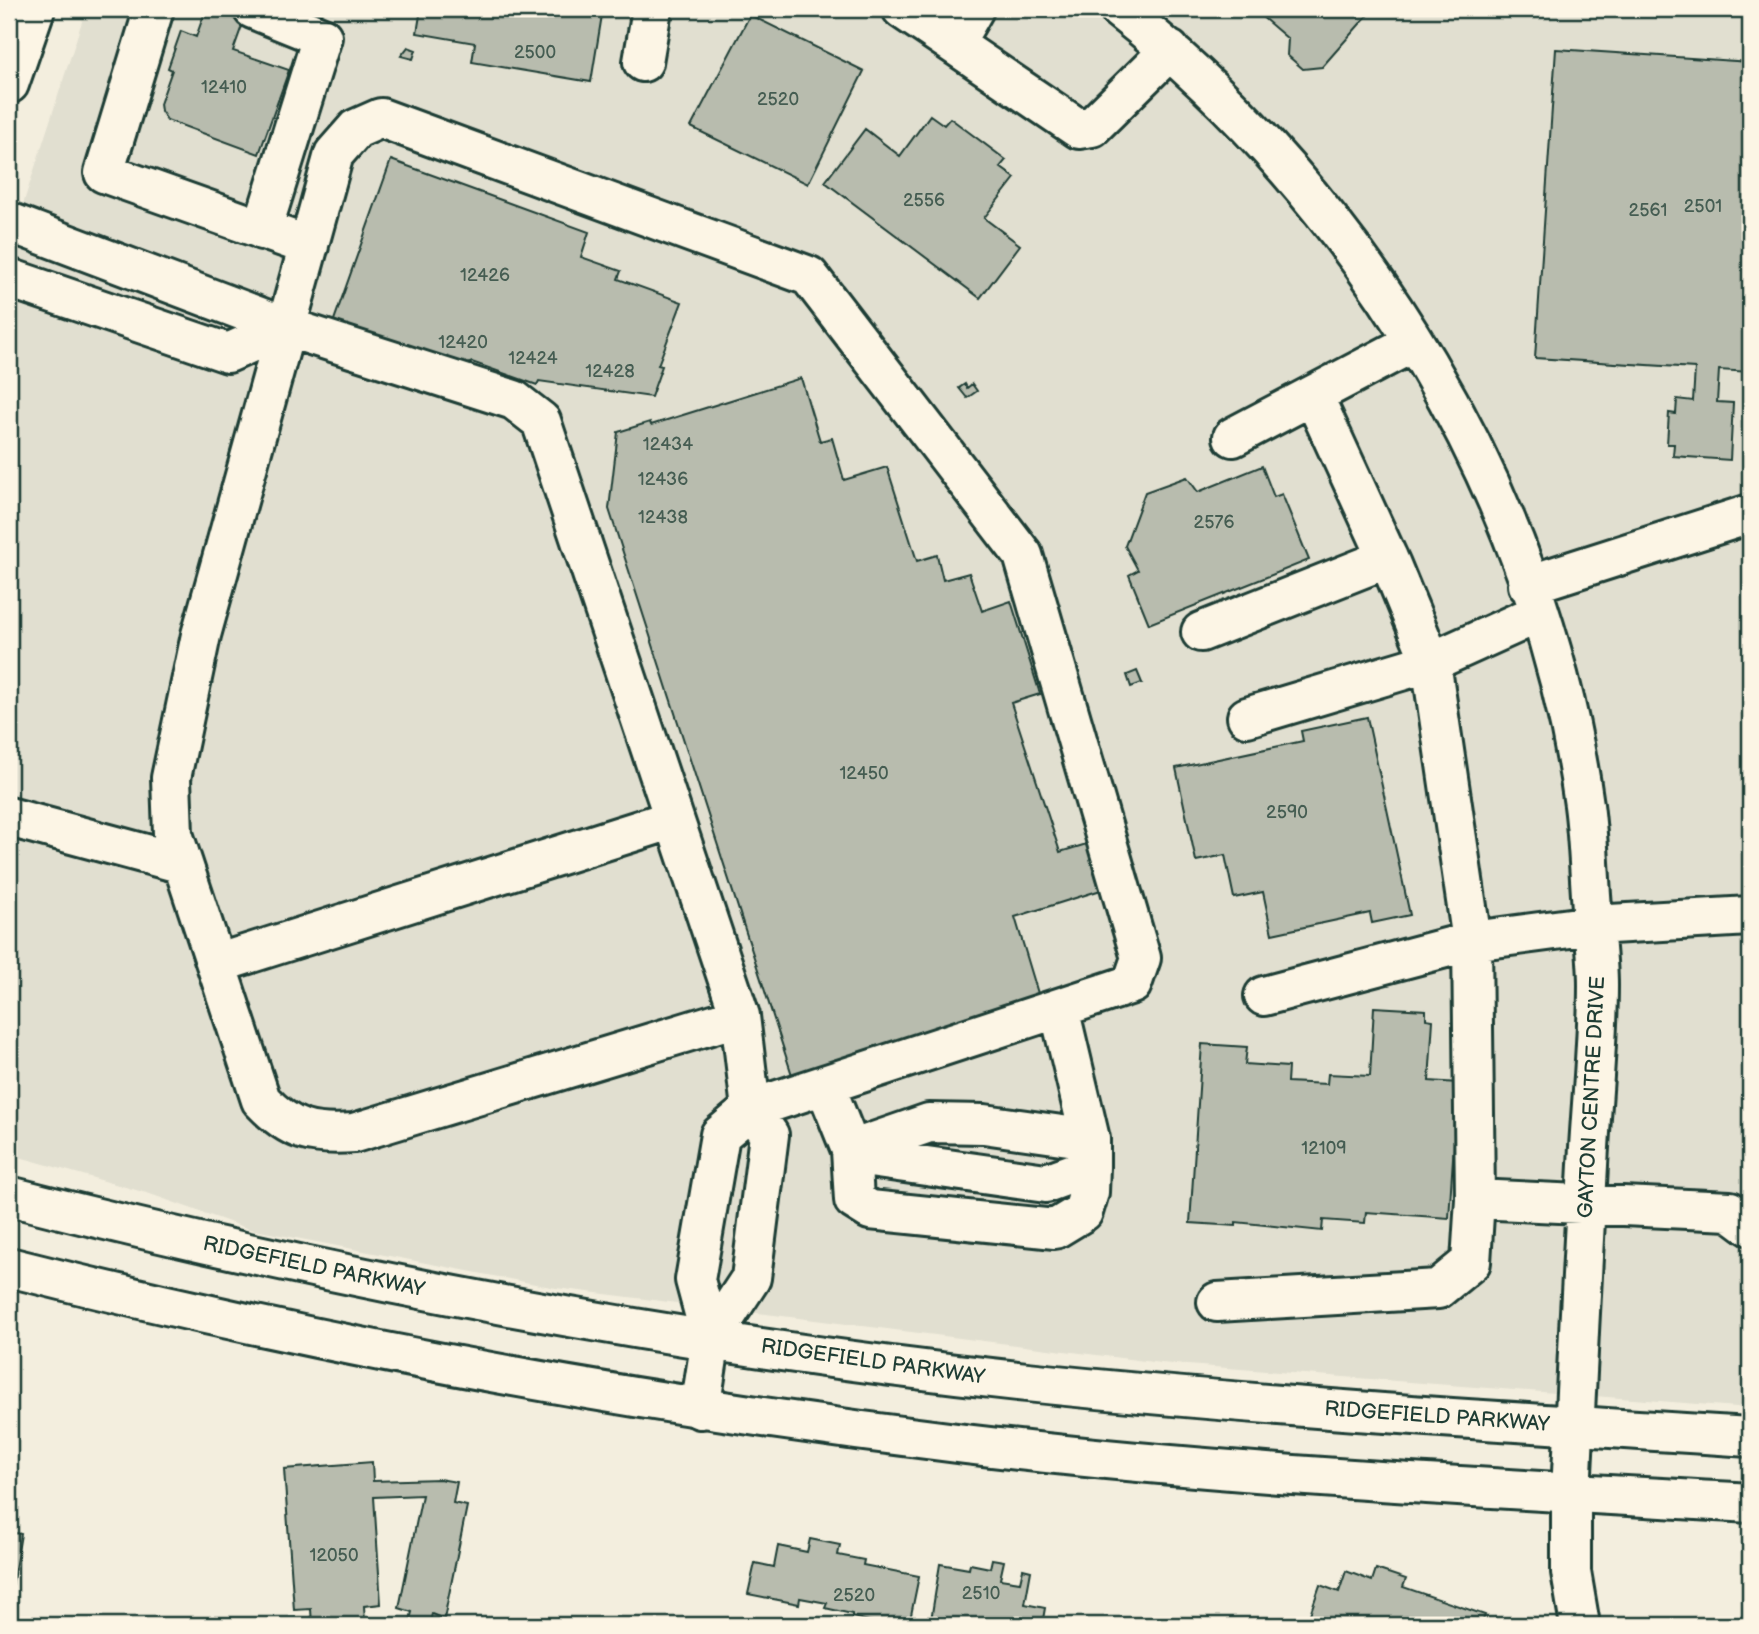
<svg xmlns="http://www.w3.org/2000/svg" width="1759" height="1634" viewBox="0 0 1759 1634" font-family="'Balsamiq Sans',sans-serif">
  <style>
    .built { fill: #e1dfd0 }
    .building { fill: #b8bcae; stroke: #1f3d34; stroke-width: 2; fill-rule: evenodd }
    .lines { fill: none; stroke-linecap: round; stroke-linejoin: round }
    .minor-casing { stroke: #1f3d34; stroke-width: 44 }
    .major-casing { stroke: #1f3d34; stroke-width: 44 }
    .minor { stroke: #fcf5e5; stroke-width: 38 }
    .major { stroke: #fcf5e5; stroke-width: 38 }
    .labels { text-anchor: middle; stroke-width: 5; stroke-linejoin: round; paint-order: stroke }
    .number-label { font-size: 18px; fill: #455d52 }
    .street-label { font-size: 21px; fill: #1f3d34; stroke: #fcf5e5 }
  </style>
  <rect width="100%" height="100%" fill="#f3eede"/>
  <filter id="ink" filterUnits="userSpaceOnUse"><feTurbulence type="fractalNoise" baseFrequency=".0143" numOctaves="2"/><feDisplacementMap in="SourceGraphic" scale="14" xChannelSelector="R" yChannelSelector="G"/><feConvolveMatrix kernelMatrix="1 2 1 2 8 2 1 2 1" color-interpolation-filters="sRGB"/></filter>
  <g filter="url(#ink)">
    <path class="built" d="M 86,9 L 1750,9 L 1750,1408 L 1161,1363 L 556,1288 L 249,1229 L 150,1194 L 9,1154 L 9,248 Z"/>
    <path class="building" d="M 206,9 L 248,9 L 233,51 L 289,70 L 259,154 L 167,120 L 161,111 L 160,104 L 172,70 L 168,68 L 181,31 L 196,37 Z
      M 421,9 L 603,9 L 591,82 L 472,62 L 475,43 L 417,33 Z
      M 1253,9 L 1373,9 L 1322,67 L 1303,69 L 1287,55 L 1288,39 Z
      M 750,15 L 864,71 L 808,184 L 691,127 Z
      M 408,47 L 416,50 L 413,59 L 401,56 Z
      M 1556,49 L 1750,62 L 1750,372 L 1719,370 L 1717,402 L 1733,403 L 1730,460 L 1673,456 L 1674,444 L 1667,444 L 1669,413 L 1676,414 L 1677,399 L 1693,401 L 1695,368 L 1535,358 Z
      M 930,115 L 944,125 L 950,118 L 1006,160 L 1000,167 L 1015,178 L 984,218 L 1020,245 L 980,298 L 825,182 L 865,129 L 900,156 Z
      M 391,160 L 589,232 L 581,257 L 621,271 L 618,279 L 682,302 L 658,365 L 662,366 L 651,397 L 539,381 L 537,385 L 472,362 L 455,370 L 332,326 Z
      M 801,378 L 820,441 L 832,438 L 844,480 L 887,467 L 917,561 L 937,555 L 943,580 L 969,573 L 982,611 L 1011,601 L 1040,694 L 1011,703 L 1060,852 L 1090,843 L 1104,889 L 1015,917 L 1040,1000 L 793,1078 L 609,509 L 618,432 L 650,422 L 651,425 Z
      M 965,384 L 967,388 L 972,384 L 977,391 L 967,398 L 959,388 Z
      M 1262,466 L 1274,497 L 1282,494 L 1309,560 L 1149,624 L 1129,575 L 1138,570 L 1125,546 L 1145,492 L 1187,477 L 1198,492 Z
      M 1137,671 L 1142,683 L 1131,687 L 1127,675 Z
      M 1367,717 L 1410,915 L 1372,923 L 1370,913 L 1272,934 L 1263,892 L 1234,898 L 1225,855 L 1196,861 L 1176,768 L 1303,741 L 1301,731 Z
      M 1374,1007 L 1426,1010 L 1426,1019 L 1433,1020 L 1429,1081 L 1458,1083 L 1449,1218 L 1366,1212 L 1365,1223 L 1323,1220 L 1322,1231 L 1236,1222 L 1236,1226 L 1190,1223 L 1202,1044 L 1247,1047 L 1245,1064 L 1288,1067 L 1287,1082 L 1327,1084 L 1328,1074 L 1370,1076 Z
      M 372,1462 L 373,1481 L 439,1479 L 457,1482 L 453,1503 L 467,1506 L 444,1619 L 432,1614 L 429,1625 L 312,1625 L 311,1609 L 294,1610 L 284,1469 ZM 422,1495 L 399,1608 L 412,1612 L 410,1620 L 365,1623 L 364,1606 L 381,1604 L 374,1497 Z
      M 9,1532 L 21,1534 L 9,1604 Z
      M 810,1539 L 840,1545 L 838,1555 L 864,1560 L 863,1565 L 919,1576 L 909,1625 L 886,1625 L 852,1617 L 852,1614 L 825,1608 L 827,1603 L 800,1598 L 799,1604 L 748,1594 L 755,1563 L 774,1567 L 778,1546 L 807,1552 Z
      M 992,1559 L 1004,1561 L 1000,1579 L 1020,1582 L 1023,1569 L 1031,1571 L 1025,1604 L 1045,1608 L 1042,1625 L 961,1625 L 931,1620 L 940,1564 L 969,1569 L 970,1564 L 990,1568 Z
      M 1376,1569 L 1406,1579 L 1403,1587 L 1485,1615 L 1481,1625 L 1335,1625 L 1309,1617 L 1320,1585 L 1339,1592 L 1346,1571 L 1372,1581 Z"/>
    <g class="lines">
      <defs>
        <path id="minor" d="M 154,9 L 104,173 L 309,246
          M 253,9 L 322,37 L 262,230
          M 902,9 L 1079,129 L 1092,127 L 1170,50
          M 1119,9 C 1362,199 1542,497 1584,805 C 1588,835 1589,865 1591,895 C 1593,925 1598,955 1598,985 C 1598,1045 1591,1105 1588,1165 C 1582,1274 1576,1384 1571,1493 L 1571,1572 L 1580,1625
          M 954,44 L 974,9
          M 643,62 L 652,9
          M 9,84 L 35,9
          M 9,222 L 286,327 L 514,400 L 541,421 L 740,1016 L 751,1109 L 1132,984 L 1141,958 L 1023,555 L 809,276 L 381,118 L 356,129 L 334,154 L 201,635 L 171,778 L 173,834 L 261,1100 C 291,1132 312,1136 354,1133 L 740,1016
          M 9,278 L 228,353 L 286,327
          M 1233,437 L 1414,342
          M 1528,585 L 1750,514
          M 1201,632 L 1388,558
          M 1247,717 L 1431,662 L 1539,613
          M 9,817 L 183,864
          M 216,964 L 674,819
          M 1264,996 L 1472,941 L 1593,925 L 1750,916
          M 825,1085 L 851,1150 L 877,1159 L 1046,1183 L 1090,1167 L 1090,1139 L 1059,1008
          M 1090,1139 L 984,1124 L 929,1123 L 851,1150 L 854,1200 L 870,1210 L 1055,1229 L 1083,1212 L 1089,1192 L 1090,1167
          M 1475,1199 L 1730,1211 L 1750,1226
          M 1217,1302 L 1438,1289 L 1471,1262 L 1475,1199 L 1472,941 L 1431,662 L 1391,565 L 1313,395
          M 700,1409 L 711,1339 L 751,1278 L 769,1135 L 751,1109 L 720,1135 L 695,1280 L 711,1339"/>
        <path id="major" d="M 9,1196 C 342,1281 684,1345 1027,1382 C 1267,1407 1509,1422 1750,1437
          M 9,1267 C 324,1347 643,1405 965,1444 C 1225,1475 1489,1488 1750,1503"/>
      </defs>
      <use href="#minor" class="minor-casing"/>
      <use href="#major" class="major-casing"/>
      <use href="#minor" class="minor"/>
      <use href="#major" class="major"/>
    </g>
  </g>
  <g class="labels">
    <g class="number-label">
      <text x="535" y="58">2500</text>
      <text x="224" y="93">12410</text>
      <text x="778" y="105">2520</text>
      <text x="924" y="206">2556</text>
      <text x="1703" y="212">2501</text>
      <text x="1648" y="216">2561</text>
      <text x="485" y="281">12426</text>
      <text x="463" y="348">12420</text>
      <text x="533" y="364">12424</text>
      <text x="610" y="377">12428</text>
      <text x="668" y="450">12434</text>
      <text x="663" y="485">12436</text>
      <text x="663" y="523">12438</text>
      <text x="1214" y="528">2576</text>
      <text x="864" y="779">12450</text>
      <text x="1287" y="818">2590</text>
      <text x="1324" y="1154">12109</text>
      <text x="334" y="1561">12050</text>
      <text x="981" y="1599">2510</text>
      <text x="854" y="1601">2520</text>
    </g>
    <g class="street-label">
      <text transform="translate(1591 1097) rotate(-87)" y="7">GAYTON CENTRE DRIVE</text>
      <text transform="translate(314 1266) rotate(12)" y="7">RIDGEFIELD PARKWAY</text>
      <text transform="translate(873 1361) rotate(8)" y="7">RIDGEFIELD PARKWAY</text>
      <text transform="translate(1437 1416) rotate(4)" y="7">RIDGEFIELD PARKWAY</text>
    </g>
  </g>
  <rect width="1759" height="1634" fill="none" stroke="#fcf5e5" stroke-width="35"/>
  <rect x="18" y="18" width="1724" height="1599" fill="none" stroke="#1f3d34" stroke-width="2.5" filter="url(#ink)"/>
</svg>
